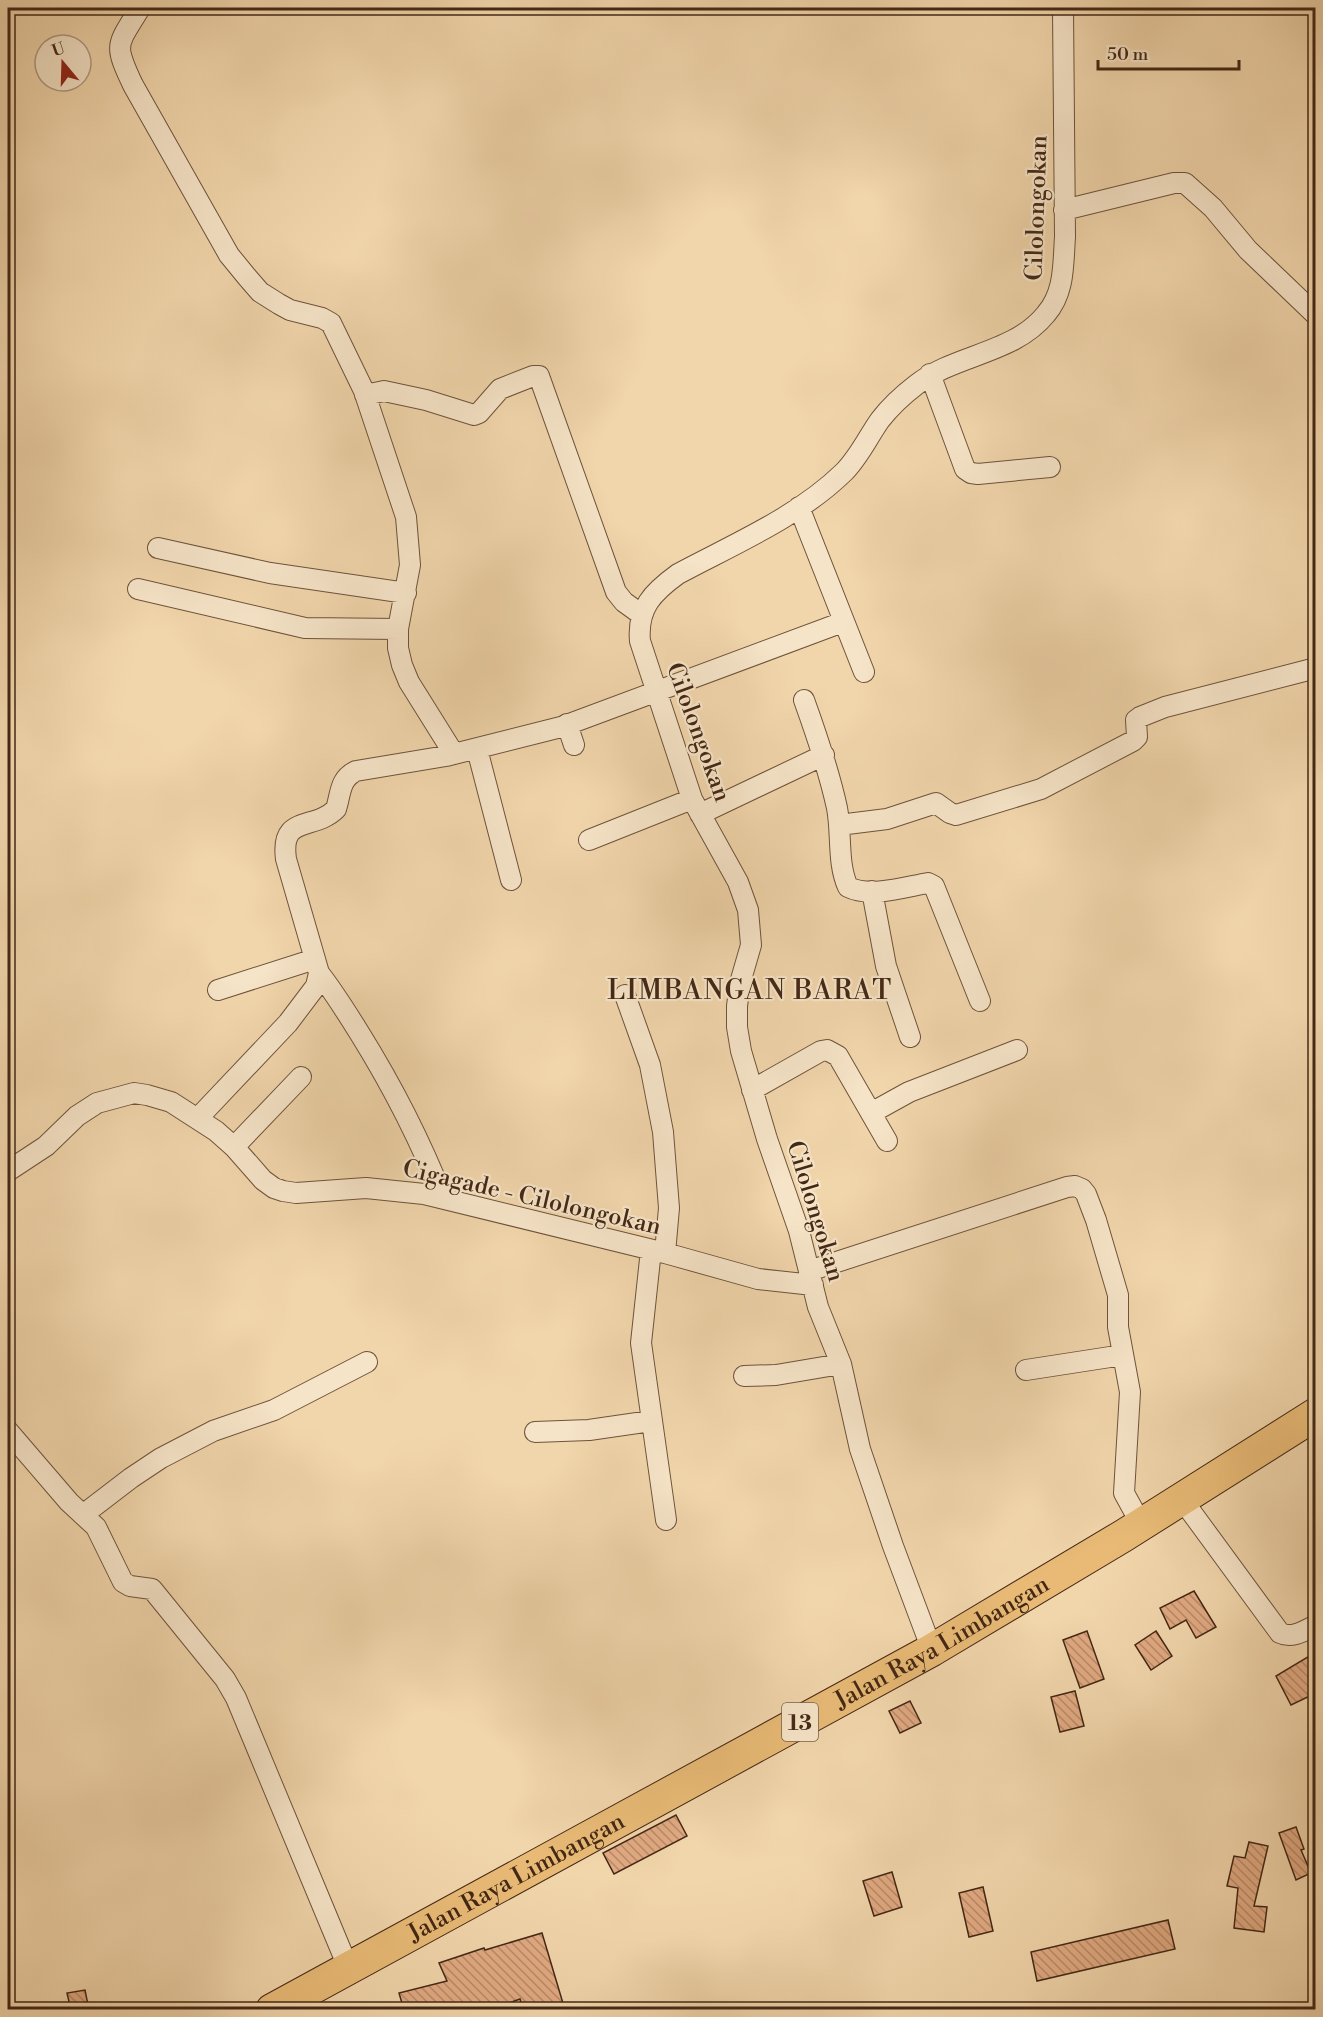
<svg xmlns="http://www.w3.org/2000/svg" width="1323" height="2017" viewBox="0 0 1323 2017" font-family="'Libre Bodoni',serif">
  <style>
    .building { fill: url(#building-back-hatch); stroke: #432816; stroke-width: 1.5 }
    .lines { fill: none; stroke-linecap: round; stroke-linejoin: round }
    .minor-casing { stroke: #6e533b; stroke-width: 22 }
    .trunk-casing { stroke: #432816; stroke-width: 34 }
    .minor { stroke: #f6e4c8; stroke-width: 20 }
    .trunk { stroke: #e8ba76; stroke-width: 32 }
    .labels { text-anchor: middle; stroke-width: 4.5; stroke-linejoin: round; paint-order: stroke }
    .shield { fill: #f6e4c8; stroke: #79604b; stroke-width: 1.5 }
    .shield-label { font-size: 22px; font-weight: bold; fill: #432816 }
    .street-label { font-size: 24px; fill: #432816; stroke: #f6e4c8 }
    .quarter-label { font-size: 27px; letter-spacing: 1.5px; fill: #432816; stroke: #f6e4c8 }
  </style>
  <defs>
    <pattern id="building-back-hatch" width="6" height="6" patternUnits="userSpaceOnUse" patternTransform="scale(1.5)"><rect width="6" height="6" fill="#e1aa82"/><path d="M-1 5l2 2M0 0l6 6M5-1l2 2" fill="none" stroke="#b88a69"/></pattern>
  </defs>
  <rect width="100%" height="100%" fill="#f1d5ab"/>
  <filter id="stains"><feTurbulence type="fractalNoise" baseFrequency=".00333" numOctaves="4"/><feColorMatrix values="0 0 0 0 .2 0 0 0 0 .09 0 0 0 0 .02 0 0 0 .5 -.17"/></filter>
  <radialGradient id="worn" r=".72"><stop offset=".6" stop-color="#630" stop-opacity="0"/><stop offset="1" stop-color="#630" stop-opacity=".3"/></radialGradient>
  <path class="building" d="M 1194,1591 L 1216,1627 L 1196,1638 L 1186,1620 L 1170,1629 L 1160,1608 Z
    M 1087,1631 L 1104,1679 L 1080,1688 L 1063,1640 Z
    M 1156,1631 L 1172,1656 L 1151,1670 L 1135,1645 Z
    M 1316,1652 L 1316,1693 L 1291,1705 L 1276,1676 Z
    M 1075,1691 L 1084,1726 L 1060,1732 L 1051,1697 Z
    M 910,1701 L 921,1723 L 900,1733 L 889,1711 Z
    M 676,1815 L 687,1836 L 614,1874 L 603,1853 Z
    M 1296,1827 L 1304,1849 L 1301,1850 L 1311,1873 L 1296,1880 L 1279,1833 Z
    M 1249,1842 L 1268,1846 L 1254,1906 L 1267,1907 L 1264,1932 L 1234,1928 L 1238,1888 L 1227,1886 L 1234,1856 L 1245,1858 Z
    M 892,1872 L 902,1907 L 874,1916 L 863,1881 Z
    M 983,1887 L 993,1931 L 969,1937 L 959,1893 Z
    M 1168,1920 L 1175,1949 L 1037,1981 L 1031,1952 Z
    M 542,1933 L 565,2010 L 523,2010 L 520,1999 L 490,2010 L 404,2010 L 399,1993 L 447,1981 L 439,1963 L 484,1948 L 485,1950 Z
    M 85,1990 L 89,2010 L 71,2010 L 67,1993 Z"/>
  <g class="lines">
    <defs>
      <path id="minor" d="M 140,8 C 117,46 113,43 133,85 L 229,255 L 247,277 L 260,292 L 279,304 L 290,310 L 322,318 L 331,323 L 364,391 L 406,517 L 410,565 L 398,629 L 398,648 L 402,665 L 409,682 L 454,754
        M 1064,210 L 1174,183 L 1185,183 L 1213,208 L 1248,250 L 1316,315
        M 930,374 L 965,469 L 971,473 L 978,474 L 1050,467
        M 365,395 L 384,391 L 426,400 L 474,415 L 479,413 L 500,389 L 533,376 L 539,376 L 616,592 L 624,602 L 642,615
        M 799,507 L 864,672
        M 158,548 L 270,573 L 406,593
        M 138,589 L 305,628 L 398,629
        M 804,700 C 817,736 829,771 837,808 C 842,834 837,863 848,887 C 870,898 905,887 928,883 L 934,886 L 980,1001
        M 567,724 L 574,745
        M 477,749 L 511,880
        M 700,814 L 824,755
        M 839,825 L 887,819 L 936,803 L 950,813 L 956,815 L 1041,789 L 1133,741 L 1137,737 L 1136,720 L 1140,717 L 1165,707 L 1316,668
        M 589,840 L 692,799
        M 872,891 L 886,966 L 910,1037
        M 319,973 C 334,992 347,1013 360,1034 C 393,1087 420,1140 443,1198
        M 218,990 L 315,959
        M 625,995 L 650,1065 L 663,1132 L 669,1208 L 665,1253
        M 752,1090 L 821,1051 L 827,1050 L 838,1056 L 887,1141
        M 871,1113 L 909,1092 L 1017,1050
        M 198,1118 L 288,1023 L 316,986 L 319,973 L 286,859 C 280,814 314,831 336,809 C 341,794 339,779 356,771 L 446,756 L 561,727 L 843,622
        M 234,1147 L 301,1077
        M 8,1171 L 46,1146 L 77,1116 L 97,1103 L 134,1093 L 147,1095 L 171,1102 L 216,1131 L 234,1147 L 263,1180 L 274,1188 L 283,1191 L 296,1193 L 366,1188 L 424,1194 L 665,1253 L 758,1279 L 813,1285
        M 651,1250 L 641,1343 L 666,1520
        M 809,1271 L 1067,1187 L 1075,1186 L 1082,1189 L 1086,1194 L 1096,1220 L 1118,1295 L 1118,1327 L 1130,1392 L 1124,1493 L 1141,1524
        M 1026,1370 L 1123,1355
        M 744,1376 L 776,1375 L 841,1364
        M 8,1431 L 69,1502 L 96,1527 L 123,1582 L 130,1586 L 152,1589 L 225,1679 L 236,1698 L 348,1967
        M 535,1432 L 589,1430 L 651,1421
        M 1181,1498 L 1280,1633 C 1292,1639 1304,1631 1316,1625
        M 84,1514 L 131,1478 L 161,1458 L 213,1431 L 274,1410 L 367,1362
        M 932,1650 L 893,1546 L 860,1449 L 841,1364 L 818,1307 L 799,1231 L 767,1139 L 741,1051 L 737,1027 L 737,1006 L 740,983 L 751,945 L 748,910 L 738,882 L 692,799 L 640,641 C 637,608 653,592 678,574 C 734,544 798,517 844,472 C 859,457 868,437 880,420 C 890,407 903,395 916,385 C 955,354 1014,354 1046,314 C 1065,292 1063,264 1065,237 L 1063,8"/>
      <g id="trunk">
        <path id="s1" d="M 272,2010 L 932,1650 L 1123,1536 L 1316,1414"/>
      </g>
    </defs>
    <use href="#minor" class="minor-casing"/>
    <use href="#trunk" class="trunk-casing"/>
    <use href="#minor" class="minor"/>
    <use href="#trunk" class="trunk"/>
  </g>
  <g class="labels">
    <rect class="shield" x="782" y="1703" width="36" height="38" rx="4.5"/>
    <g class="shield-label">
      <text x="800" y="1730">13</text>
    </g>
    <g class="street-label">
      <text transform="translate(1036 208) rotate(-88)" y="8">Cilolongokan</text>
      <text transform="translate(699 732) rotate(70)" y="8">Cilolongokan</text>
      <text transform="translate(532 1197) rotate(13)" y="8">Cigagade - Cilolongokan</text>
      <text transform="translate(816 1211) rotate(73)" y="8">Cilolongokan</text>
      <text dy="8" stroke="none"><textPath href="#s1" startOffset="764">Jalan Raya Limbangan</textPath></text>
      <text dy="8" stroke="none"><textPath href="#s1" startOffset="278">Jalan Raya Limbangan</textPath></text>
    </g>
    <g class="quarter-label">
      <text x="750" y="999">LIMBANGAN BARAT</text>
    </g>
  </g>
  <rect width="1323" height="2017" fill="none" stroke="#f1d5ab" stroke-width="30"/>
  <rect x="9" y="9" width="1305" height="1999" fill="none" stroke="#432816" stroke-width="3"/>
  <rect x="15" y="15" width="1293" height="1987" fill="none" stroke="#432816" stroke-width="1.5"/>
  <g transform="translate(63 63) rotate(341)"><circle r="28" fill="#f6e4c8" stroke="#ae9981" stroke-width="1.5"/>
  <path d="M0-4.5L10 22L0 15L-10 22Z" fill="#8f2418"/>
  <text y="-9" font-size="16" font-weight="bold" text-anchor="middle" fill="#432816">U</text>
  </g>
  <path d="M1098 60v9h141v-9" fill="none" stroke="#432816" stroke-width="3"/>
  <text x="1107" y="60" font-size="18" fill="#432816" stroke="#f6e4c8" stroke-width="4.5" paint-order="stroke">50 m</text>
  <rect width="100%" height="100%" filter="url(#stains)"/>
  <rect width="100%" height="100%" fill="url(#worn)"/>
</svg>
